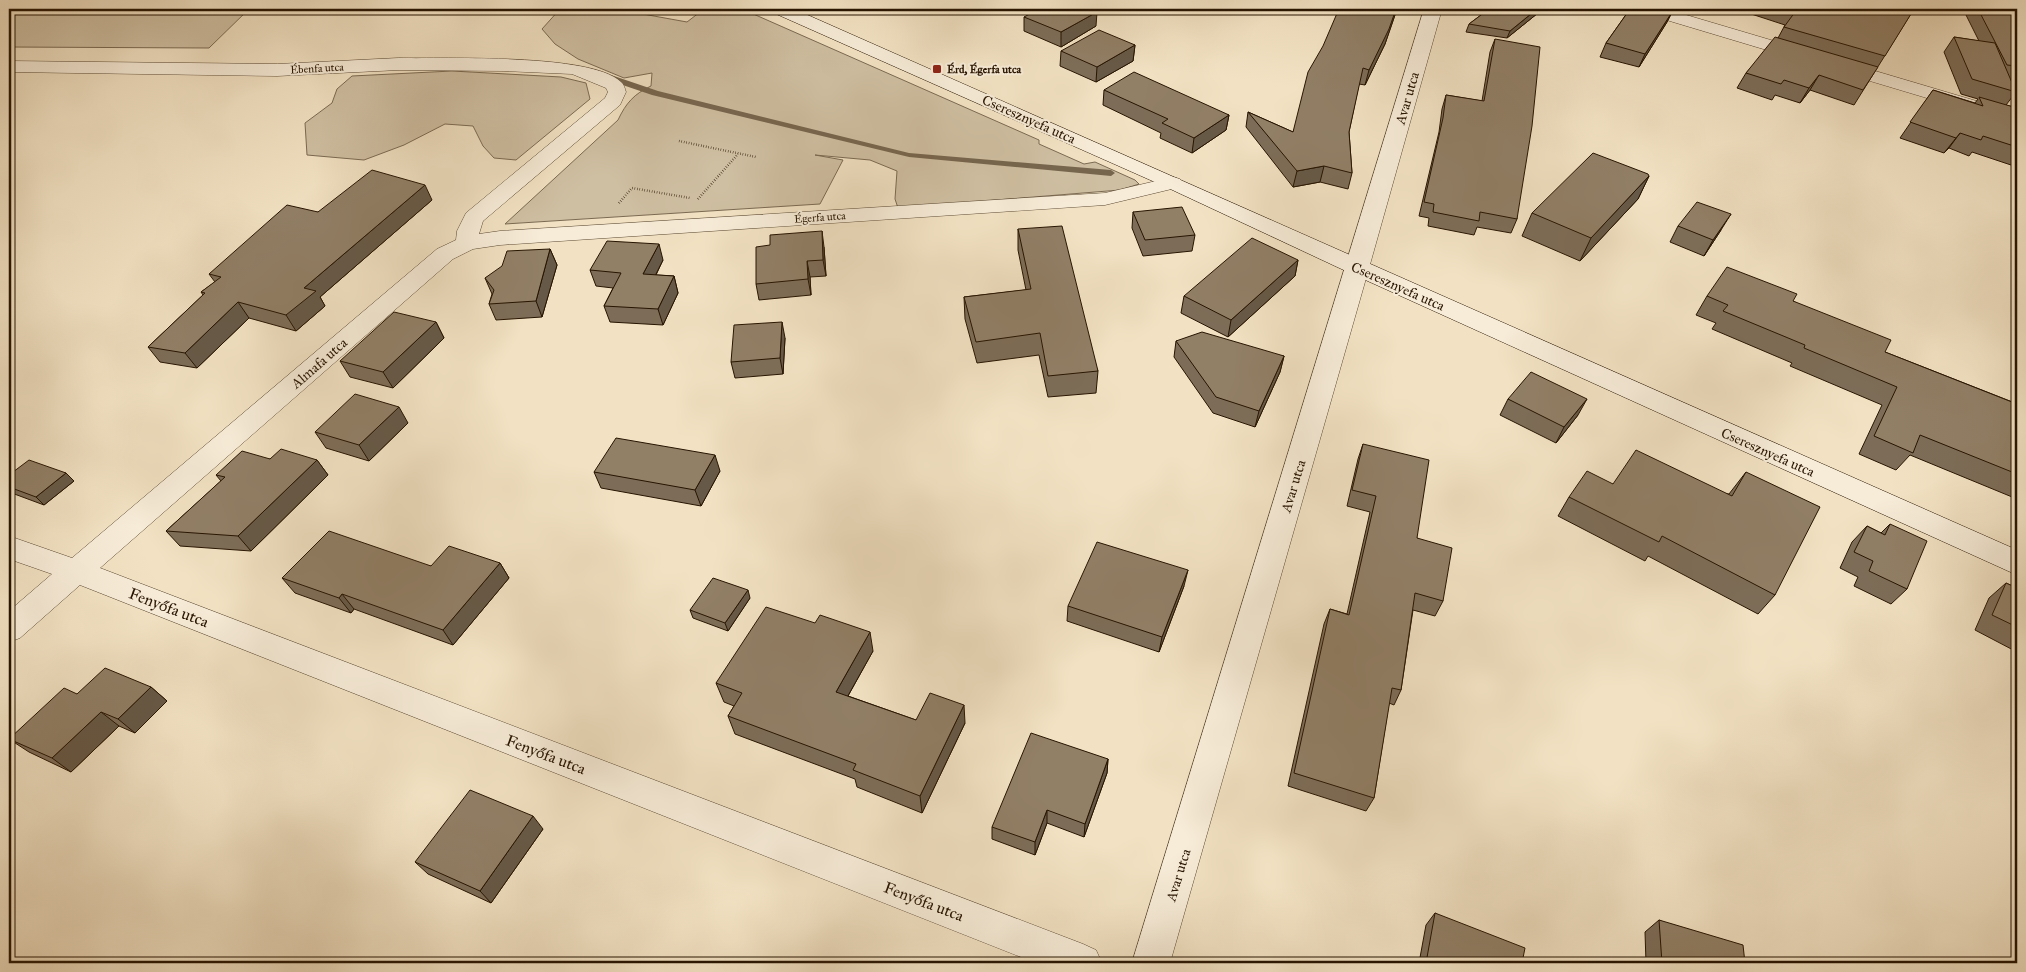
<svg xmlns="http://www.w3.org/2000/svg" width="2026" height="972" viewBox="0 0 2026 972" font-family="'IM FELL Great Primer',serif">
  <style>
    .green { fill: #cfbfa2; stroke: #7b6a52 }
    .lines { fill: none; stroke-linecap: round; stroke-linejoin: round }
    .stream { fill: #77664e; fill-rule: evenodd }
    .street-casing { stroke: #5a4832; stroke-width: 1 }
    .secondary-casing { stroke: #271401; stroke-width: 1 }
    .path { stroke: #271401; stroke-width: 2.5; stroke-dasharray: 0.5 2; stroke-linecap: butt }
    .street { fill: #f7ecd8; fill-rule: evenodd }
    .secondary { fill: #f7ecd8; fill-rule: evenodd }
    .wall { fill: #7d6d58; stroke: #271401 }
    .shaded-wall { fill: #665947; stroke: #271401 }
    .building { fill: #917f66; stroke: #271401 }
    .poi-dot { fill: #8f2418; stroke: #f7ecd8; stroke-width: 2 }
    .labels { text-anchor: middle; stroke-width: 4; stroke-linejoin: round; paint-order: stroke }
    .far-street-label { font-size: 11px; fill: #271401; stroke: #f7ecd8 }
    .far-poi-label { font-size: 11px; font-weight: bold; fill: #271401; stroke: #f7ecd8; text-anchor: start }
    .street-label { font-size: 14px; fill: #271401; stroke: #f7ecd8 }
    .near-street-label { font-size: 16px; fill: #271401; stroke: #f7ecd8 }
  </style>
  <rect width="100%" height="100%" fill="#f2e2c3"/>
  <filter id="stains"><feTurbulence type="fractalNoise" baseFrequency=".004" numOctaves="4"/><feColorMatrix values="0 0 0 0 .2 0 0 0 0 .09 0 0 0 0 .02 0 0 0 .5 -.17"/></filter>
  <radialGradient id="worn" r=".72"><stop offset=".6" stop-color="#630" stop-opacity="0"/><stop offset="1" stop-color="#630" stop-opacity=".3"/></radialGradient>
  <path class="green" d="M 9,9 L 249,9 L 209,48 L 9,47 Z
    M 265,9 L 528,9 L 521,14 Z
    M 560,9 L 615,9 L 687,22 L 704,9 L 742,9 L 1039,140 L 1039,144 L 1084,164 L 1095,162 L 1135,180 L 1139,184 L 1120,190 L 898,208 L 895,199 L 897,171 L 870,160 L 815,155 L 843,160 L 820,204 L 505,224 L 618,120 C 626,103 634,94 651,86 L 652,73 L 624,78 L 578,59 L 555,44 L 542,29 Z
    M 452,71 L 561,77 L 586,83 L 590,99 L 516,160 L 494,158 L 483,146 L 473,126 L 445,124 L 404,145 L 364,160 L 307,155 L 305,123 L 332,103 L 337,89 L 352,76 Z"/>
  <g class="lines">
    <path class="stream" d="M 605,75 L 611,75 L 658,91 L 909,153 L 1111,170 L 1115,173 L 1111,176 L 909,157 L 652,95 L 605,79 Z"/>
    <defs>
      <path id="street" d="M 1424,9 L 1442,9 L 1369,268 L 1170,963 L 1132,963 Z
        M 1641,9 L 1666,9 L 2017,113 L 2017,125 L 1643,13 Z
        M 399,58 C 444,59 592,53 621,82 C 624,84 625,89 626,92 L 620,105 L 483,221 L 479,234 L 500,231 L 1105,193 L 1173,177 L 1180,179 L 1183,183 L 1180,187 L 1105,205 L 500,245 L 473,249 L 453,259 L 100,568 L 1083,944 L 1096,950 L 1102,963 L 1036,963 L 80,585 L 20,638 L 9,642 L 9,611 L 52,574 L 9,559 L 9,536 L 72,558 L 437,249 L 456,240 L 457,231 L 466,213 L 605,98 L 608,92 L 606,88 L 572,74 L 504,71 L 399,70 L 277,76 L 9,72 L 9,61 L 277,64 Z"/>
      <path id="secondary" d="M 771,9 L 794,9 L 2017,550 L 2017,575 L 1350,273 L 1166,187 L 774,13 Z"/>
    </defs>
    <use href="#street" class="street-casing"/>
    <use href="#secondary" class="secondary-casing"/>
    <path class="path" d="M 679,141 L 756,157
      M 698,199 L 738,154
      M 619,203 L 632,188 L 690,198"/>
    <use href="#street" class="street"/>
    <use href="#secondary" class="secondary"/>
  </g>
  <path class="wall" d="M 1349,9 L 1397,9 L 1385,44 L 1365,85 L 1359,84 L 1349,132 L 1352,173 L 1348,189 L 1320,182 L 1293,187 L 1246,127 L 1248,112 L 1293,132 L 1347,13 Z
    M 1489,9 L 1543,9 L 1507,38 L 1466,32 L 1469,24 Z
    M 1630,9 L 1676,9 L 1675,10 L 1673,9 L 1667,22 L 1639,67 L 1600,57 L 1606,43 Z
    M 1709,9 L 1727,9 L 1723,13 Z
    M 1736,9 L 1914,9 L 1854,105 L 1810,90 L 1800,103 L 1775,95 L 1772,100 L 1737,88 L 1746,73 L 1778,38 L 1785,25 Z
    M 1963,9 L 2017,9 L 2017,81 L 2011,80 L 2016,92 L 2006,105 L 2017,108 L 2017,167 L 1972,152 L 1969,156 L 1949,148 L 1944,153 L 1900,138 L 1933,90 L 1975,103 L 1978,99 L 1961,94 L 1944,52 L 1954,37 L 1979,41 Z
    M 1024,17 L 1096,26 L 1061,47 L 1024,31 Z
    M 1495,39 L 1517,219 L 1511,233 L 1477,227 L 1474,235 L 1428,226 L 1429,218 L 1419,216 L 1439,132 L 1442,109 L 1446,95 L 1482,101 L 1490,52 Z
    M 1135,45 L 1133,61 L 1096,82 L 1060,66 L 1061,51 Z
    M 1104,90 L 1229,115 L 1226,130 L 1192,153 L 1160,138 L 1161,133 L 1103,105 Z
    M 1649,176 L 1638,199 L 1580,261 L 1522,236 L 1532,213 Z
    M 432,200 L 320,297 L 325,306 L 296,331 L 249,318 L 197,368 L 160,362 L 148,347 L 203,295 L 201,292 L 215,282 L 209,274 L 318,212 Z
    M 1133,212 L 1195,235 L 1192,251 L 1143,256 L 1132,228 Z
    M 1678,226 L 1721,230 L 1704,256 L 1670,242 Z
    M 1018,229 L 1098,371 L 1096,393 L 1048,397 L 1039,355 L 977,363 L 965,319 L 964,297 L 1026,290 L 1018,250 Z
    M 824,247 L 826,276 L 810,277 L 811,295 L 759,300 L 756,284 Z
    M 550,249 L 557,265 L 542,317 L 496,320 L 489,304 L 492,294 L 485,278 Z
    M 663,260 L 656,275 L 674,276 L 678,293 L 663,325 L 610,322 L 604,306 L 613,288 L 596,286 L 590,270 Z
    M 1298,260 L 1295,276 L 1228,337 L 1181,313 L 1184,296 Z
    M 1707,296 L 1793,301 L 1885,352 L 2015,403 L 2017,396 L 2017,499 L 1910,455 L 1896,470 L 1859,454 L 1882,405 L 1790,366 L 1792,363 L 1712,329 L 1716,323 L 1696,315 Z
    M 436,322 L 444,338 L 393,388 L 350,377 L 340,361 Z
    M 785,338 L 783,374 L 735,378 L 731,362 Z
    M 1176,341 L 1284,356 L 1280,372 L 1255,427 L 1213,413 L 1174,357 Z
    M 1508,399 L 1578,415 L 1556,443 L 1500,415 Z
    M 408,423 L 369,461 L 326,448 L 315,432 Z
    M 1363,444 L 1417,538 L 1443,601 L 1435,616 L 1413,610 L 1401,690 L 1394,705 L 1389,703 L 1374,798 L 1366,811 L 1288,786 L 1324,624 L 1330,609 L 1347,614 L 1370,512 L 1347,506 L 1358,459 Z
    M 270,459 L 317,460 L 328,475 L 251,551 L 180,546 L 166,531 L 221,481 L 216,475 Z
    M 720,471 L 701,506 L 601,488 L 594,472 Z
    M 1746,472 L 1775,595 L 1758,614 L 1648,556 L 1645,561 L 1558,516 L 1569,497 L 1613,484 L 1729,494 Z
    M 66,473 L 74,481 L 44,505 L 9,492 L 9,475 Z
    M 1890,524 L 1907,589 L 1891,604 L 1854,586 L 1858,577 L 1840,568 L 1852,542 L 1867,526 L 1881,533 Z
    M 500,563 L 509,578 L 453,645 L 354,609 L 351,613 L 295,593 L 282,578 L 431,566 Z
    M 2006,583 L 2017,588 L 2017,652 L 1975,630 L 1989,598 Z
    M 1184,586 L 1159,652 L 1067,621 L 1068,606 Z
    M 750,598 L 728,631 L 693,618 L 690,610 Z
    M 873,651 L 848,696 L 916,720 L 965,723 L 922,813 L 857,787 L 855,779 L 735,734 L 728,716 L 734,706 L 724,702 L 716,683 Z
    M 151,687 L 167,701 L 135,733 L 119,726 L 71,772 L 29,752 L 9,739 L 77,694 Z
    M 1108,759 L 1107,773 L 1084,837 L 1047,823 L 1035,855 L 992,839 L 992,827 Z
    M 543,829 L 491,903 L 428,874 L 415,862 Z
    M 1435,913 L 1522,963 L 1419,963 L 1426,925 Z
    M 1659,920 L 1745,963 L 1646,963 L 1645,932 Z"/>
  <path class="shaded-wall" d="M 1396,9 L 1397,9 L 1385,44 L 1365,85 L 1369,70 Z
    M 1537,9 L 1543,9 L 1507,38 L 1510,31 Z
    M 1674,9 L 1667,22 L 1639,67 L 1645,54 Z
    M 1097,12 L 1096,26 L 1061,47 L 1061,32 Z
    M 1135,45 L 1133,61 L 1096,82 L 1097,67 Z
    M 1819,75 L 1810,90 L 1800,103 L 1809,88 Z
    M 1229,115 L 1226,130 L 1192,153 L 1194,138 Z
    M 1960,133 L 1949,148 L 1944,153 Z
    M 1324,166 L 1320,182 L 1293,187 L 1297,171 Z
    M 1649,176 L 1638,199 L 1580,261 L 1591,238 Z
    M 425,185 L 432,200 L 320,297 L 325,306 L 296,331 L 286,315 L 304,288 Z
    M 1731,214 L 1721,230 L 1704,256 L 1713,240 Z
    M 822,231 L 824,247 L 826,276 L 823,260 Z
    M 659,244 L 663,260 L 648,290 L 643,274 Z
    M 550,249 L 557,265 L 542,317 L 536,301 Z
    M 1298,260 L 1295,276 L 1228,337 L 1231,320 Z
    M 807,261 L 810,277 L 811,295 L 808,279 Z
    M 674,276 L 678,293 L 663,325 L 658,309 Z
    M 238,302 L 249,318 L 197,368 L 185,353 Z
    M 436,322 L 444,338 L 393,388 L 383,372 Z
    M 782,322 L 785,338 L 783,374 L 780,358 Z
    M 1284,356 L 1280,372 L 1255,427 L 1259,411 Z
    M 1587,399 L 1578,415 L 1556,443 L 1564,427 Z
    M 399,407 L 408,423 L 369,461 L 359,445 Z
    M 715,455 L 720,471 L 701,506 L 695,490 Z
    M 317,460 L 328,475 L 251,551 L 238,536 Z
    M 66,473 L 74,481 L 44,505 L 36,497 Z
    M 500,563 L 509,578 L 453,645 L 443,630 Z
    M 1188,570 L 1184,586 L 1159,652 L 1162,637 Z
    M 748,590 L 750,598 L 728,631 L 725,623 Z
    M 342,594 L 354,609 L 351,613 L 339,598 Z
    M 870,632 L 873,651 L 840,710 L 836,692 Z
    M 151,687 L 167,701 L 135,733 L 118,719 Z
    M 964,705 L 965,723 L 922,813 L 920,796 Z
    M 101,712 L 119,726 L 71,772 L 52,758 Z
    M 1108,759 L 1107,773 L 1084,837 L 1085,824 Z
    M 1047,810 L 1047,823 L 1035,855 L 1035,842 Z
    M 533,816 L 543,829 L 491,903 L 480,891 Z"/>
  <path class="building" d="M 1039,9 L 1090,9 L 1097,12 L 1061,32 L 1024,17 Z
    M 1349,9 L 1396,9 L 1389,29 L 1369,70 L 1363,68 L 1349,132 L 1352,173 L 1324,166 L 1297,171 L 1248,112 L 1293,132 L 1308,72 L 1323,46 L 1338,11 L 1347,13 Z
    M 1489,9 L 1537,9 L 1510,31 L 1469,24 Z
    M 1630,9 L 1674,9 L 1645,54 L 1606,43 Z
    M 1784,9 L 1914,9 L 1885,56 L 1784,27 L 1795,12 Z
    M 1978,9 L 2017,9 L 2017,66 L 2007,65 Z
    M 1099,30 L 1135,45 L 1097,67 L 1061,51 Z
    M 1775,37 L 1878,67 L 1863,90 L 1819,75 L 1809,88 L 1784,80 L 1781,84 L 1746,73 Z
    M 1954,37 L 1995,43 L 2016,92 L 1972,79 Z
    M 1495,39 L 1540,47 L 1532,126 L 1517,219 L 1480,212 L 1479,221 L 1433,212 L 1434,204 L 1424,202 L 1443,118 L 1446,95 L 1484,101 Z
    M 1134,72 L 1229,115 L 1194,138 L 1162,123 L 1168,119 L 1104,90 Z
    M 1933,90 L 1983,106 L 1979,97 L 2017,108 L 2017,147 L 1983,136 L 1981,140 L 1960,133 L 1956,138 L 1910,122 Z
    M 1593,153 L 1648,174 L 1649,176 L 1591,238 L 1532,213 Z
    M 372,170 L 425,185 L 304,288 L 316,291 L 286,315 L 238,302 L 185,353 L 148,347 L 205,293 L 201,292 L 221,277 L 209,274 L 287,205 L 318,212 Z
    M 1697,202 L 1731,214 L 1713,240 L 1678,226 Z
    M 1182,207 L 1195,235 L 1145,240 L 1133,212 Z
    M 1062,226 L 1098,371 L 1048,376 L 1040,333 L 976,342 L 964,297 L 1031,289 L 1018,229 Z
    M 822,231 L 823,260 L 807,261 L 808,279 L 756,284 L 756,247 L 770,245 L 770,235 Z
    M 1252,238 L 1298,260 L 1231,320 L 1184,296 Z
    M 607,241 L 659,244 L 643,274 L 674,276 L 658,309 L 604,306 L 621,273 L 590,270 Z
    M 550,249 L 536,301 L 489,304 L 494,290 L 485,278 L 502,266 L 507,251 Z
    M 1727,267 L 1797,294 L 1793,301 L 1891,340 L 1885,352 L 2017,404 L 2017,474 L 1920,435 L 1913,453 L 1874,436 L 1897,387 L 1804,348 L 1805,345 L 1723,311 L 1728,305 L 1707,296 Z
    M 394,312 L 436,322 L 383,372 L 340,361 Z
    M 782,322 L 780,358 L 731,362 L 734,325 Z
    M 1202,332 L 1284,356 L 1259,411 L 1216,397 L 1176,341 Z
    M 1531,372 L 1587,399 L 1564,427 L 1508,399 Z
    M 355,394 L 399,407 L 359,445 L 315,432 Z
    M 616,438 L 715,455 L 695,490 L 594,472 Z
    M 1363,444 L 1429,460 L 1417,538 L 1452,548 L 1443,601 L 1415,593 L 1401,690 L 1392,688 L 1374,798 L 1294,773 L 1330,609 L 1349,615 L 1376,496 L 1352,490 Z
    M 281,449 L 317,460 L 238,536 L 166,531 L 225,477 L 216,475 L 242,451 L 270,459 Z
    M 1636,450 L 1732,496 L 1746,472 L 1820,507 L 1775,595 L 1662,536 L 1659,542 L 1569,497 L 1587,471 L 1613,484 Z
    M 29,460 L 66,473 L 36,497 L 9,487 L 9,475 Z
    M 1890,524 L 1927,541 L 1907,589 L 1869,571 L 1873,561 L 1854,552 L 1867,526 L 1885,535 Z
    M 329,531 L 431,566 L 449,546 L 500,563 L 443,630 L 342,594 L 339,598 L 282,578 Z
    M 1097,542 L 1188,570 L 1162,637 L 1068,606 Z
    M 713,578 L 748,590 L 725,623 L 690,610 Z
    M 2006,583 L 2017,588 L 2017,627 L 1992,615 Z
    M 766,607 L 815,623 L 820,615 L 870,632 L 836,692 L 916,720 L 930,693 L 964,705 L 920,796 L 853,770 L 856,764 L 728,716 L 742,693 L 716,683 Z
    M 105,668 L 151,687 L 118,719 L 101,712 L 52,758 L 9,739 L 64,688 L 77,694 Z
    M 1031,733 L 1108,759 L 1085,824 L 1047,810 L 1035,842 L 992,827 Z
    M 470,790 L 533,816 L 480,891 L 415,862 Z
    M 1435,913 L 1525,948 L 1522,963 L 1426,963 Z
    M 1659,920 L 1743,945 L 1745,963 L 1662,963 Z"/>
  <rect class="poi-dot" x="932" y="64" width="10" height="10" rx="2.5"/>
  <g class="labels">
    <g class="far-street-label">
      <text transform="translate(317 68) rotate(-3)" y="4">Ébenfa utca</text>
      <text transform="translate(820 217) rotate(-4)" y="4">Égerfa utca</text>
    </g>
    <g class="far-poi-label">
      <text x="947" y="73">Érd, Égerfa utca</text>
    </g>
    <g class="street-label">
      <text transform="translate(1407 98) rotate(-74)" y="5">Avar utca</text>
      <text transform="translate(1029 119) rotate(24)" y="5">Cseresznyefa utca</text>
      <text transform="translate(1398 286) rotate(24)" y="5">Cseresznyefa utca</text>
      <text transform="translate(319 363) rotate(-41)" y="5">Almafa utca</text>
      <text transform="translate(1768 452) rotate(24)" y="5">Cseresznyefa utca</text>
      <text transform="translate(1293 486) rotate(-73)" y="5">Avar utca</text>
      <text transform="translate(1178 875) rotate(-73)" y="5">Avar utca</text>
    </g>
    <g class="near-street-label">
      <text transform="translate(169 607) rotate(21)" y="6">Fenyőfa utca</text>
      <text transform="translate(546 754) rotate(21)" y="6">Fenyőfa utca</text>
      <text transform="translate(924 901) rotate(21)" y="6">Fenyőfa utca</text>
    </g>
  </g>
  <rect width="2026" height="972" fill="none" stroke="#f2e2c3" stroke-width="30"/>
  <rect x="10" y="10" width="2006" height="952" fill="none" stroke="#271401" stroke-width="2.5"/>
  <rect x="15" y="15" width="1996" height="942" fill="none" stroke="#271401"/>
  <rect width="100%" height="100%" filter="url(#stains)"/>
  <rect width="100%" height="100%" fill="url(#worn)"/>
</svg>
